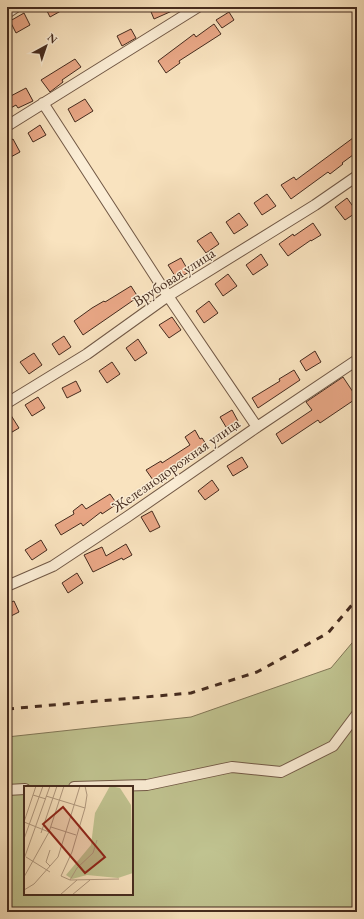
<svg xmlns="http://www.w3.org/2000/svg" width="364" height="919" viewBox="0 0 364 919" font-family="'EB Garamond',serif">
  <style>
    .green { fill: #c0c390; stroke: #827757; fill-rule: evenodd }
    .building { fill: #e9a786; stroke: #452b1e }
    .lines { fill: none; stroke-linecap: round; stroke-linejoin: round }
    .minor-casing { stroke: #725946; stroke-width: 12 }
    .minor { stroke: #fbedd5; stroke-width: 10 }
    .rail { stroke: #452b1e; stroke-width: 3; stroke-dasharray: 7 7; stroke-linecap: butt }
    .labels { text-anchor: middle; stroke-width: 3; stroke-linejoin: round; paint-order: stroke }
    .street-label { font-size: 15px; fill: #452b1e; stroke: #fbedd5 }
    .inset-road { fill: none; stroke: #b1997f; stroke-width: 1 }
    .view { fill: #8f2418; fill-opacity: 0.15; stroke: #8f2418; stroke-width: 2 }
    .inset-edge { fill: none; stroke: #452b1e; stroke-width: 2 }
  </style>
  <rect width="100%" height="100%" fill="#f9e3bf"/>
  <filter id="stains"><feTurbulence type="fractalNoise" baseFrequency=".005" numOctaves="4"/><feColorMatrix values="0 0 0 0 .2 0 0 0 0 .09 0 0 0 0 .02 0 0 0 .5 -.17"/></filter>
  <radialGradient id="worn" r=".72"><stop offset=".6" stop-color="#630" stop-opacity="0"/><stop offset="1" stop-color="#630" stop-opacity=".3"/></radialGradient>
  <path class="green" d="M 357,637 L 357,912 L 7,912 L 7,737 L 191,717 L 331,668 ZM 25,787 L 132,787 L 132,894 L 25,894 Z"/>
  <path class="building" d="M 45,7 L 68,7 L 50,17 Z
    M 149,7 L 181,7 L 154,19 Z
    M 229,12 L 234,20 L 222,28 L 216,20 Z
    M 24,13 L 30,25 L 16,33 L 10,21 Z
    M 214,24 L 221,34 L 179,61 L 180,63 L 166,73 L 158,61 L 194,34 L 196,37 Z
    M 131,29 L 136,38 L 122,46 L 117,36 Z
    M 75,59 L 81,67 L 62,80 L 63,82 L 50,92 L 41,80 Z
    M 26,88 L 33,101 L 18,108 L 16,105 L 7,110 L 7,98 Z
    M 85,99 L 93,111 L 75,122 L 68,109 Z
    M 40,125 L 46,135 L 33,142 L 28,133 Z
    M 357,135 L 357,152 L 342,163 L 343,164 L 330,174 L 328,172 L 291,199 L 281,185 L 294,177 L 296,180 Z
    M 13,139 L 20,152 L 7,159 L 7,142 Z
    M 267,194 L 276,206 L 262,215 L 254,203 Z
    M 347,198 L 357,212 L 345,220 L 335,207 Z
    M 239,213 L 248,225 L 234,234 L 226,222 Z
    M 313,223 L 321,235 L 311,241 L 311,240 L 288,256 L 279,244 L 293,234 L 294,236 Z
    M 211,232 L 219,244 L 206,253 L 197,241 Z
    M 261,254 L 268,265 L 253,275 L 246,265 Z
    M 181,258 L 189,272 L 177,279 L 168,265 Z
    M 228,274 L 237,286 L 223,296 L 215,284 Z
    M 131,286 L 138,297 L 83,335 L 74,321 L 92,308 L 104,301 L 105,302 Z
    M 209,301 L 218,313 L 204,323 L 196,311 Z
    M 172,317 L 181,330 L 169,338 L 159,325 Z
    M 64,336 L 71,347 L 59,355 L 52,344 Z
    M 138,339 L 147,353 L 135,361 L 126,348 Z
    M 315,351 L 321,362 L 306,371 L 300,361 Z
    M 34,353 L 42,365 L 29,374 L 20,362 Z
    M 112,362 L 120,374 L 107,383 L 99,371 Z
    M 294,370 L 300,380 L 258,408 L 252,398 L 280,381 L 279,379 Z
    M 343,377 L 357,398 L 320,423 L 318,420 L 282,444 L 276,434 L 312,410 L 306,402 Z
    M 76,381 L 81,391 L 67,398 L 62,388 Z
    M 38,397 L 45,408 L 32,416 L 25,405 Z
    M 7,409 L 19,428 L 7,435 Z
    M 232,410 L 238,421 L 226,427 L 220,417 Z
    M 195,430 L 200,439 L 202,438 L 206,444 L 187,457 L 189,460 L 174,469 L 173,468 L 153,480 L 146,470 L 161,461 L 162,463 L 190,445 L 185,437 Z
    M 242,457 L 248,467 L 233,476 L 227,466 Z
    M 212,480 L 219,490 L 205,500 L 198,491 Z
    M 110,494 L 117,504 L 102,514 L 101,512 L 83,526 L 81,523 L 61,535 L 55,525 L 74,514 L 73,511 L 82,504 L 86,509 Z
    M 152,511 L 160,527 L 150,532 L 141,517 Z
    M 41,540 L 47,550 L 32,560 L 25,550 Z
    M 126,544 L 132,555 L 123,560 L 122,558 L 93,572 L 84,555 L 102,547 L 106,556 Z
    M 77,573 L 83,583 L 68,593 L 62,583 Z
    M 14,601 L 19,612 L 7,618 L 7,604 Z"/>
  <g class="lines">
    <defs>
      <path id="minor" d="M 7,13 L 16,7
        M 43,103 L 168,296 L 257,427
        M 7,126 L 198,7
        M 7,403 L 87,354 L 168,296 L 315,205 L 357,176
        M 7,586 L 53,566 L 127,517 L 257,427 L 357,360
        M 74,787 L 147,785 L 232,767 L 281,772 L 333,746 L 357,714
        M 7,790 L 25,789"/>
    </defs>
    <use href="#minor" class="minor-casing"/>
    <use href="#minor" class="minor"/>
    <path class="rail" d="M 7,709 L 191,693 L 257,672 L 328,633 L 357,599"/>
  </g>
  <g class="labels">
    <g class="street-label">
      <text transform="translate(174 277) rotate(-33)" y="5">Врубовая улица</text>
      <text transform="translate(176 465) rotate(-35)" y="5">Железнодорожная улица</text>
    </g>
  </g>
  <g transform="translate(24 786)">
    <rect width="109" height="109" fill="#f9e3bf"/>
    <path d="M 86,0 L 96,2 L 107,19 L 109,87 L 94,92 L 63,89 L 48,93 L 42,89 L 67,59 L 71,27 Z" fill="#c0c390"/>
    <path class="inset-road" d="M 61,0 L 63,9 L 61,22 L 48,66 L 37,90 L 46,94 L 95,93M 9,9 L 22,13M 22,10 L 61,22M 0,36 L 12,0M 0,36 L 25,46M 27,41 L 52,49M 17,47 L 33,0M 0,53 L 19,0M 26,64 L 22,76 L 26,80M 2,71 L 26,86M 0,73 L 26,0M 0,91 L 25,46 L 40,0M 46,94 L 53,82 L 69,67 L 73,54M 0,104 L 10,98 L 34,71 L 56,0M 36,109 L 53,94M 48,109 L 66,94"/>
    <path class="view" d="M 39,21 L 81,71 L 61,87 L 19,38 Z"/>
    <rect width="109" height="109" class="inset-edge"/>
  </g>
  <rect width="364" height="919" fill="none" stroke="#f9e3bf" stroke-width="24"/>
  <rect x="8" y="8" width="348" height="903" fill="none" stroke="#452b1e" stroke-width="2"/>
  <rect x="12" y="12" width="340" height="895" fill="none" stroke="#452b1e"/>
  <g transform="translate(46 46) rotate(40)" stroke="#fbedd5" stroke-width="3" paint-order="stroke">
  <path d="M0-3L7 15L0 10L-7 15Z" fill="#452b1e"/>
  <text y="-6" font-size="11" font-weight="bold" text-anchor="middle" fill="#452b1e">N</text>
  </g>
  <rect width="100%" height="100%" filter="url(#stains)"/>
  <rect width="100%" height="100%" fill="url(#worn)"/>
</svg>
